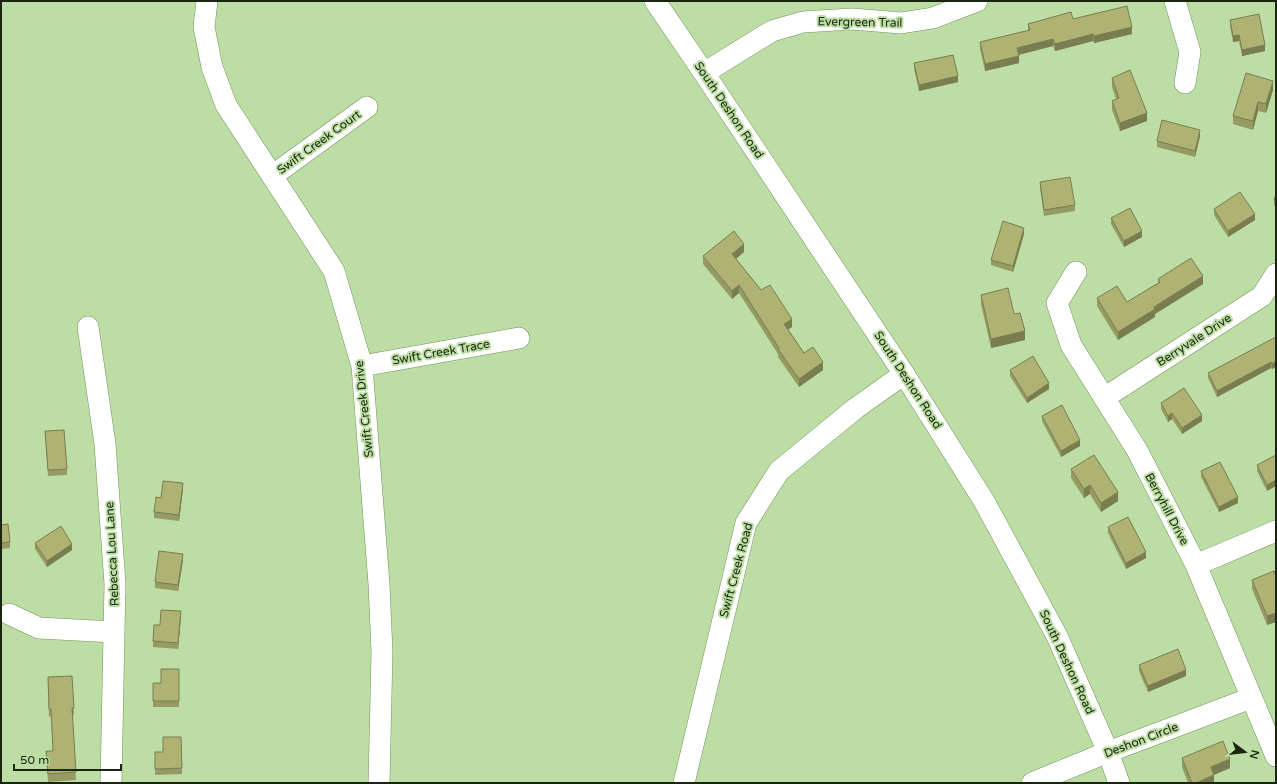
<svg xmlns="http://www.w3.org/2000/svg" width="1277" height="784" viewBox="0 0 1277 784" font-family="'Varela Round',sans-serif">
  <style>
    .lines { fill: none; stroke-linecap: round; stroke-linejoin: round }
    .minor-casing { stroke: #72915a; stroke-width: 22 }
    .minor { stroke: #fff; stroke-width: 21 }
    .wall { fill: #969a63 }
    .shaded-wall { fill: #7a7d50 }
    .building { fill: #aeb373; stroke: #7a7d50 }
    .labels { text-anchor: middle; stroke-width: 4; stroke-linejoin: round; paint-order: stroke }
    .street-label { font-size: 12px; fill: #19250f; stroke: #bcdea4 }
  </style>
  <rect width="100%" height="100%" fill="#bcdea4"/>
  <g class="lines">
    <defs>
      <path id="minor" d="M 207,1 L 204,27 L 212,67 L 226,105 L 334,271 L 362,366 L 379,584 L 382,652 L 379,783
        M 655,1 L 704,73 L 904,374 L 984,501 L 1057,636 L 1108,752 L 1119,783
        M 1175,1 L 1190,52 L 1185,83
        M 704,73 L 772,31 L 803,22 L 852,19 L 901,23 L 933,18 L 977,1
        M 272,176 L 367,107
        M 1076,272 L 1057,303 L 1071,345 L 1137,450 L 1196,565 L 1276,756
        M 88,327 L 105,444 L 115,584 L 111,783
        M 362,366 L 519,338
        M 1104,398 L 1262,296 L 1276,274
        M 1196,565 L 1276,531
        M 9,614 L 39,628 L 114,632
        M 684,783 L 746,523 L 779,471 L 856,408 L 904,374
        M 1032,783 L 1108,752 L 1251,698"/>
    </defs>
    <use href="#minor" class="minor-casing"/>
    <use href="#minor" class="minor"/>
  </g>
  <path class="wall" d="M 1073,19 L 1132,34 L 1094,43 L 1093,41 L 1055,51 L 1053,46 L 1019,55 L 1019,63 L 985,71 L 980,49 L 980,42 L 1028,31 L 1028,24 Z
    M 1230,20 L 1265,51 L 1242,56 L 1239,41 L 1233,42 L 1230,26 Z
    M 914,63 L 958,82 L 919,91 L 914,69 Z
    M 1112,78 L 1147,121 L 1120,131 L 1112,110 L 1112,101 L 1116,99 L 1112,87 Z
    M 1273,90 L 1266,113 L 1258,111 L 1253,130 L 1233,124 L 1233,116 Z
    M 1200,136 L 1195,157 L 1157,147 L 1157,141 Z
    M 1040,182 L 1075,205 L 1075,211 L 1044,216 L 1040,188 Z
    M 1276,194 L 1276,206 L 1274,206 L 1274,200 Z
    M 1214,209 L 1255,220 L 1228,237 L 1214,215 Z
    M 1111,218 L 1142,237 L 1124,247 L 1111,224 Z
    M 1024,234 L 1013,272 L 991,265 L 991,260 Z
    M 744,252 L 736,259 L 792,327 L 788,329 L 804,353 L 823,370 L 799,387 L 778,357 L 778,354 L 739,293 L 732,299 L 703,264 L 703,256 Z
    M 1158,279 L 1203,284 L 1155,314 L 1155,317 L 1118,340 L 1097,306 L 1097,298 L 1127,302 L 1158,283 Z
    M 981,295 L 1014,314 L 1025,340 L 991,348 L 981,304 Z
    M 1276,337 L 1272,369 L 1271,368 L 1217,397 L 1208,378 L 1208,373 Z
    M 1010,370 L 1049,389 L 1027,403 L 1010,376 Z
    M 1161,403 L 1202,421 L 1182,434 L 1172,419 L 1168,422 L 1161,409 Z
    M 1042,416 L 1080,446 L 1061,457 L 1042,421 Z
    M 45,431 L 67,469 L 67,475 L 48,476 Z
    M 1276,455 L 1267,491 L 1257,471 L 1257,465 Z
    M 1071,469 L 1118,501 L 1101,512 L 1090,494 L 1084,498 L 1071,478 Z
    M 1201,471 L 1238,503 L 1219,512 L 1201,477 Z
    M 183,489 L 179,521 L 154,518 L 154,512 L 161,498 Z
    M 1,525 L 10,542 L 10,548 L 1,549 Z
    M 1108,527 L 1146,558 L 1126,569 L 1108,533 Z
    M 35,543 L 72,550 L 47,567 L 35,549 Z
    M 183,560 L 178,591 L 155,588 L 155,582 Z
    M 1276,577 L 1267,625 L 1252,589 L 1252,580 Z
    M 181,617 L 178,649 L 153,647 L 153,641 L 160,625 Z
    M 1139,665 L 1186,676 L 1148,692 L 1139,671 Z
    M 179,669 L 179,707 L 153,707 L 153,683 L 161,683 Z
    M 48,677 L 74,708 L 74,715 L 72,715 L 76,780 L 48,782 L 46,751 L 53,751 L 51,716 L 49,717 Z
    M 181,737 L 182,774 L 155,775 L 155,752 L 163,752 Z
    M 1182,758 L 1230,768 L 1214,775 L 1214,783 L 1188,783 L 1182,767 Z"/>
  <path class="shaded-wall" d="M 1132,27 L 1132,34 L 1094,43 L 1094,36 Z
    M 1093,34 L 1093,41 L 1055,51 L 1055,44 Z
    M 1239,35 L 1239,41 L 1233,42 L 1233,36 Z
    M 1053,39 L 1053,46 L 1017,55 L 1017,48 Z
    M 1265,45 L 1265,51 L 1242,56 L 1242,50 Z
    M 1019,56 L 1019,63 L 985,71 L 985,64 Z
    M 958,76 L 958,82 L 919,91 L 919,85 Z
    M 1273,81 L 1273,90 L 1266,113 L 1266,104 Z
    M 1258,102 L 1258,111 L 1253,130 L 1253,121 Z
    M 1147,113 L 1147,121 L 1120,131 L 1120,123 Z
    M 1200,130 L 1200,136 L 1195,157 L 1195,151 Z
    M 1255,214 L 1255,220 L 1228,237 L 1228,231 Z
    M 1024,228 L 1024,234 L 1013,272 L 1013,266 Z
    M 1142,231 L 1142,237 L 1124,247 L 1124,241 Z
    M 744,244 L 744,252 L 732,262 L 732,254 Z
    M 1203,276 L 1203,284 L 1155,314 L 1155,317 L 1118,340 L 1118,332 L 1154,307 Z
    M 739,285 L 739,293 L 732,299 L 732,291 Z
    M 792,319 L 792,327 L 784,332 L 784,324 Z
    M 1025,331 L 1025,340 L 991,348 L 991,339 Z
    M 1276,361 L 1276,367 L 1272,369 L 1272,364 Z
    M 823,362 L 823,370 L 799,387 L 799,379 Z
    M 1271,362 L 1271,368 L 1217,397 L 1217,391 Z
    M 1049,383 L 1049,389 L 1027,403 L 1027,398 Z
    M 1172,413 L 1172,419 L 1168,422 L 1168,416 Z
    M 1202,415 L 1202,421 L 1182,434 L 1182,428 Z
    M 1080,440 L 1080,446 L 1061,457 L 1061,451 Z
    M 1276,480 L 1276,486 L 1267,491 L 1267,485 Z
    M 183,483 L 183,489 L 179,521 L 179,515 Z
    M 1090,485 L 1090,494 L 1084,498 L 1084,489 Z
    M 1118,492 L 1118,501 L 1101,512 L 1101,503 Z
    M 1238,497 L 1238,503 L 1219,512 L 1219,507 Z
    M 72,544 L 72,550 L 47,567 L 47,561 Z
    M 1146,552 L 1146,558 L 1126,569 L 1126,563 Z
    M 183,554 L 183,560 L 178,591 L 178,585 Z
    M 181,611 L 181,617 L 178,649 L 178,643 Z
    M 1276,613 L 1276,622 L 1267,625 L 1267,616 Z
    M 1186,670 L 1186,676 L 1148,692 L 1148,686 Z
    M 1230,759 L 1230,768 L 1211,776 L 1211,767 Z
    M 1214,775 L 1214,783 L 1196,783 Z"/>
  <path class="building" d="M 1127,6 L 1132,27 L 1094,36 L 1093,34 L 1055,44 L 1053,39 L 1017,48 L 1019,56 L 985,64 L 980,42 L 1030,30 L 1028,24 L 1071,12 L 1073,19 Z
    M 1259,14 L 1265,45 L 1242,50 L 1239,35 L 1233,36 L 1230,20 Z
    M 953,55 L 958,76 L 919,85 L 914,63 Z
    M 1130,70 L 1147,113 L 1120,123 L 1112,101 L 1119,98 L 1112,78 Z
    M 1246,73 L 1273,81 L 1266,104 L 1258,102 L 1253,121 L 1233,116 Z
    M 1162,120 L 1200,130 L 1195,151 L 1157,141 Z
    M 1070,177 L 1075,205 L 1044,210 L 1040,182 Z
    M 1240,192 L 1255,214 L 1228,231 L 1214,209 Z
    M 1276,194 L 1276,200 L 1274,200 Z
    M 1130,208 L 1142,231 L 1124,241 L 1111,218 Z
    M 1003,221 L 1024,228 L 1013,266 L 991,260 Z
    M 734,231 L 744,244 L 732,254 L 761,290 L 770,285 L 792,319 L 784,324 L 804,353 L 813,347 L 823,362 L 799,379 L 778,349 L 779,348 L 739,285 L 732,291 L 703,256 Z
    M 1191,258 L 1203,276 L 1154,307 L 1155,309 L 1118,332 L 1097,298 L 1117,286 L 1127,302 L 1160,282 L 1158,279 Z
    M 1008,288 L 1014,314 L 1020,313 L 1025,331 L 991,339 L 981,295 Z
    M 1276,337 L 1276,361 L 1272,364 L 1271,362 L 1217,391 L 1208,373 Z
    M 1033,356 L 1049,383 L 1027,398 L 1010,370 Z
    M 1184,388 L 1202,415 L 1182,428 L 1172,413 L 1168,416 L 1161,403 Z
    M 1062,405 L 1080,440 L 1061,451 L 1042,416 Z
    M 64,430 L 67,469 L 48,470 L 45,431 Z
    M 1094,455 L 1118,492 L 1101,503 L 1090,485 L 1084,489 L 1071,469 Z
    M 1276,455 L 1276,480 L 1267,485 L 1257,465 Z
    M 1220,462 L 1238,497 L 1219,507 L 1201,471 Z
    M 163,481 L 183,483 L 179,515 L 154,512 L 156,497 L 161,498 Z
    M 1128,517 L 1146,552 L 1126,563 L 1108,527 Z
    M 8,524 L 10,542 L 1,543 L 1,525 Z
    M 61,526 L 72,544 L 47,561 L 35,543 Z
    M 159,551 L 183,554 L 178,585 L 155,582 Z
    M 1274,571 L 1276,577 L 1276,613 L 1267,616 L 1252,580 Z
    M 161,610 L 181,611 L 178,643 L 153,641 L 154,625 L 160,625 Z
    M 1178,649 L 1186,670 L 1148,686 L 1139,665 Z
    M 161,669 L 179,669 L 179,701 L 153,701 L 153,683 L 161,683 Z
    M 72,676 L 74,708 L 72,708 L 76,772 L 48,774 L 46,751 L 53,751 L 51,709 L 49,709 L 48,677 Z
    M 163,737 L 181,737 L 182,768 L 155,769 L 155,752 L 163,752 Z
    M 1223,741 L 1230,759 L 1211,767 L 1214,775 L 1196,783 L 1192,783 L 1182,758 Z"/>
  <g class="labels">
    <g class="street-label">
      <text transform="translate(860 22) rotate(1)" y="4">Evergreen Trail</text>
      <text transform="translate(729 110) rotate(56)" y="4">South Deshon Road</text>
      <text transform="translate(319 142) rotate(-36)" y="4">Swift Creek Court</text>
      <text transform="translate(1194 340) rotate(-33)" y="4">Berryvale Drive</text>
      <text transform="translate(441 352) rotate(-10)" y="4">Swift Creek Trace</text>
      <text transform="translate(908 380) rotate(57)" y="4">South Deshon Road</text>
      <text transform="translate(364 409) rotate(-96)" y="4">Swift Creek Drive</text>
      <text transform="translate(1167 509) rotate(62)" y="4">Berryhill Drive</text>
      <text transform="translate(112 554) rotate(-93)" y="4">Rebecca Lou Lane</text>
      <text transform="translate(736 570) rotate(-75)" y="4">Swift Creek Road</text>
      <text transform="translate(1067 662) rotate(65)" y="4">South Deshon Road</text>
      <text transform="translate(1141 740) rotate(-21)" y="4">Deshon Circle</text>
    </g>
  </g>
  <rect width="1277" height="784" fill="none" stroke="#19250f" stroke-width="4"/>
  <g transform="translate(1245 752) rotate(105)" stroke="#bcdea4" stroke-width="3" paint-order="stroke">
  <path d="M0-3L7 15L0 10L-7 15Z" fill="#19250f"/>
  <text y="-6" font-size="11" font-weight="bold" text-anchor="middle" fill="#19250f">N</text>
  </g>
  <path d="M14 764v6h107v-6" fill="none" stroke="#19250f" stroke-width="2"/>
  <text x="20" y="764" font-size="12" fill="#19250f" stroke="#bcdea4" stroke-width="3" paint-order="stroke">50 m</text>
</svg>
